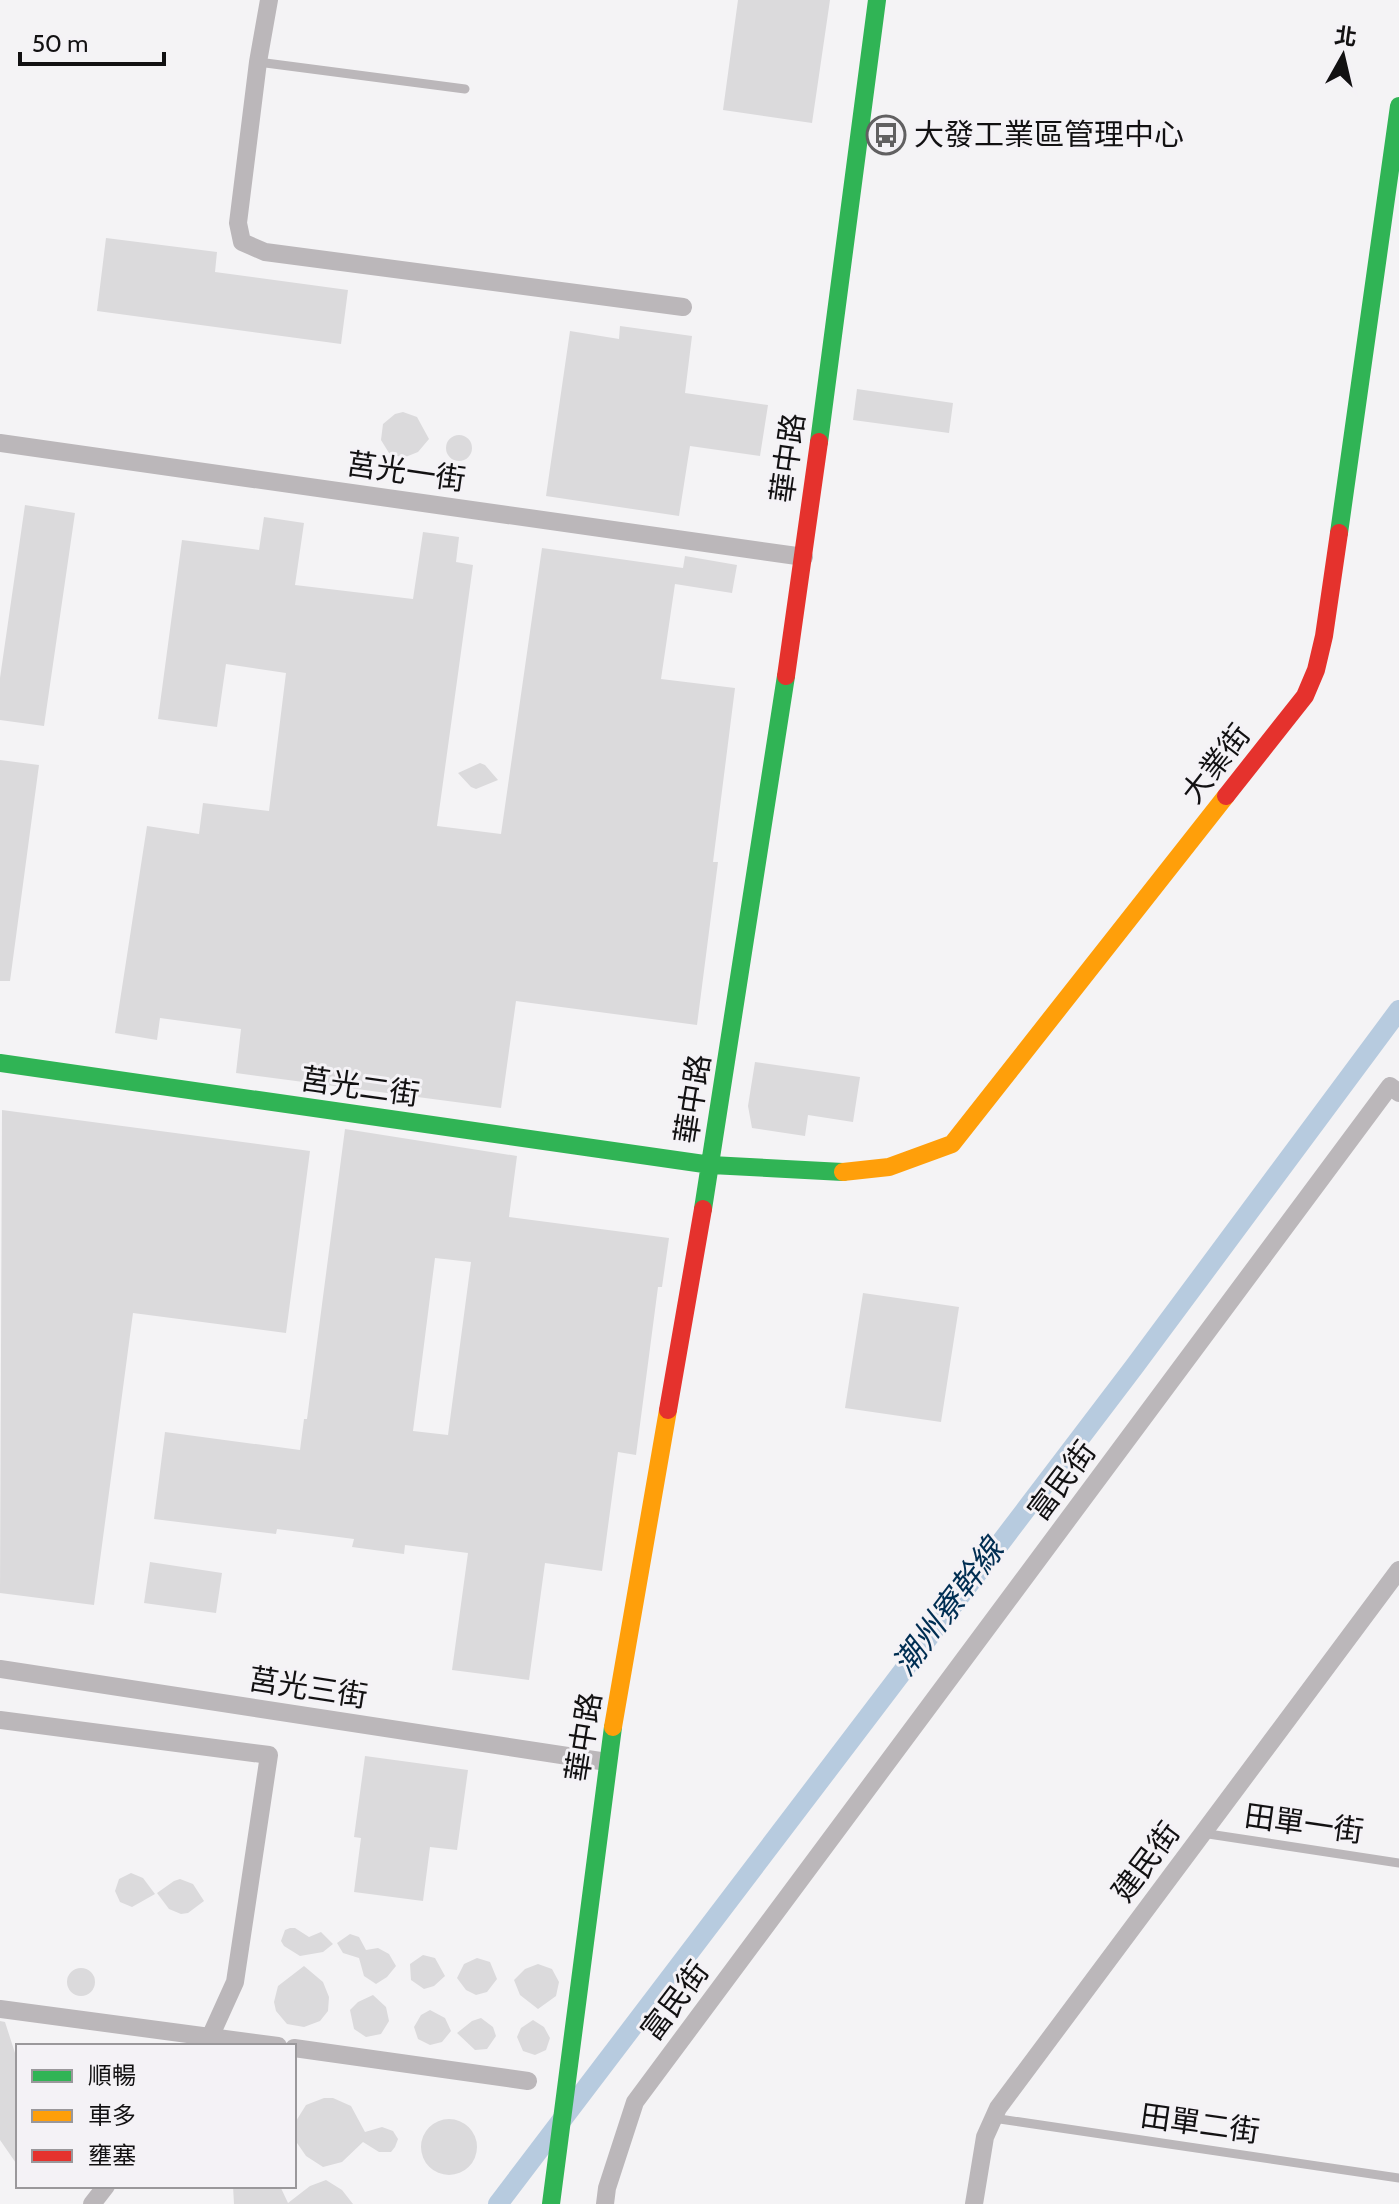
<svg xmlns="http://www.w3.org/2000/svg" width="1399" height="2204" viewBox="0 0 1399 2204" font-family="Cabin,'Noto Sans TC',sans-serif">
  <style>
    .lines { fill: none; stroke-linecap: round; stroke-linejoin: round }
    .canal { stroke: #b7cbdf; stroke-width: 20 }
    .building { fill: #dbdadc; fill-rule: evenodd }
    .lane { stroke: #bbb7ba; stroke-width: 9 }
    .street { stroke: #bbb7ba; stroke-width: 18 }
    .fast { stroke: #30b455; stroke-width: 18 }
    .slow { stroke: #ff9f0a; stroke-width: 18 }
    .jam { stroke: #e5322d; stroke-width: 18 }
    .labels { text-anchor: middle; stroke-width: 6; stroke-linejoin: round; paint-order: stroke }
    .poi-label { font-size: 30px; fill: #121112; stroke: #f4f2f6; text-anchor: start }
    .street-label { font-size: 30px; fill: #121112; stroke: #f4f2f6 }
    .water-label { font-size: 32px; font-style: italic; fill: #002e52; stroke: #f4f2f6 }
  </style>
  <rect width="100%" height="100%" fill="#f4f3f5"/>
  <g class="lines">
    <path class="canal" d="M 498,2204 L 1134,1367 L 1399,1010"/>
  </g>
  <path class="building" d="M 738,0 L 830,0 L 812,123 L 723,110 Z
    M 106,238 L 217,252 L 215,272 L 348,290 L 341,344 L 97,311 Z
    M 620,326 L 692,336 L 685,393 L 768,405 L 760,456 L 690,446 L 679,516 L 546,496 L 570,331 L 619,339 Z
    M 857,389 L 953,403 L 949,433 L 853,420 Z
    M 403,412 L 417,417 L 429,439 L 418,452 L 403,458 L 389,453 L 381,440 L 383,424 L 395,414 Z
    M446 448a13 13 0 1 1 26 0a13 13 0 1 1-26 0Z
    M 25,505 L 75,513 L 44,726 L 0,720 L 0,678 Z
    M 264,517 L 304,523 L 295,585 L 413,599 L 423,532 L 459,537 L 456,562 L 473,565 L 437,826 L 501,834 L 542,548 L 683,568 L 685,556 L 737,565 L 732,593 L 675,584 L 661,679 L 735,688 L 713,862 L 718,862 L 697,1025 L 516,1001 L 501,1108 L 236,1073 L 241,1029 L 160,1018 L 157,1040 L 115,1033 L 147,826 L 199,834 L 203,803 L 269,811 L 286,673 L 226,664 L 217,727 L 158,719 L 182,540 L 259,550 Z
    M 0,760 L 39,765 L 10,981 L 0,981 Z
    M 480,763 L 485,765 L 498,780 L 476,789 L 471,787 L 458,773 Z
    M 755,1062 L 860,1077 L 853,1122 L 808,1115 L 805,1136 L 752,1128 L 748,1106 Z
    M 2,1110 L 310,1151 L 286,1333 L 133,1313 L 94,1605 L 0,1593 Z
    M 345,1129 L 517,1156 L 509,1217 L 669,1238 L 662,1287 L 658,1287 L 636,1455 L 618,1452 L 602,1571 L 545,1563 L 529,1680 L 452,1670 L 468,1553 L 405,1545 L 404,1554 L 352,1547 L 354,1539 L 277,1529 L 276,1534 L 154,1519 L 165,1432 L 300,1450 L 304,1419 L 307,1419 ZM 435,1258 L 471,1262 L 448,1435 L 413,1431 Z
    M 863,1293 L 959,1307 L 941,1422 L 845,1408 Z
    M 150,1562 L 222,1573 L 216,1613 L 144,1603 Z
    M 365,1756 L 468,1770 L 457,1850 L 430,1847 L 423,1901 L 354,1892 L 361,1838 L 354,1837 Z
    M 131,1873 L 143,1878 L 155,1894 L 132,1907 L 120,1902 L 115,1891 L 119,1879 Z
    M 180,1879 L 193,1884 L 204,1901 L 188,1913 L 181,1914 L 169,1909 L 157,1893 L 174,1881 Z
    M 290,1928 L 295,1928 L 309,1937 L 321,1932 L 333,1944 L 323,1952 L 300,1956 L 284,1946 L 281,1941 L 285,1930 Z
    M 350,1934 L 359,1937 L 366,1950 L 378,1948 L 389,1954 L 396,1966 L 387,1977 L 376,1984 L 364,1976 L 359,1958 L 343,1953 L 337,1943 Z
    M 423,1955 L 435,1958 L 445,1976 L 434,1986 L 424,1989 L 411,1980 L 410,1964 Z
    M 477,1958 L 490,1962 L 497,1979 L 487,1992 L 476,1995 L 466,1990 L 457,1978 L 464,1964 Z
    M 538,1964 L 552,1969 L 559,1982 L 556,1996 L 538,2009 L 520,1995 L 514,1980 L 525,1969 Z
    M 304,1966 L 323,1982 L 329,1997 L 328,2011 L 320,2021 L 304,2027 L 287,2024 L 276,2011 L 274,2002 L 278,1986 Z
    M67 1982a14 14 0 1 1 28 0a14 14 0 1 1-28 0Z
    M 373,1995 L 386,2007 L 389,2021 L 381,2034 L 366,2037 L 354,2029 L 350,2010 L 358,2002 Z
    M 430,2010 L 445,2018 L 451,2031 L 442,2042 L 430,2045 L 418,2039 L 414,2027 L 421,2015 Z
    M 481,2018 L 493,2027 L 496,2036 L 487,2049 L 475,2050 L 457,2033 L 472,2021 Z
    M 533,2020 L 544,2027 L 550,2038 L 546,2050 L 535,2055 L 523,2051 L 517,2037 L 521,2028 Z
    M 0,2021 L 5,2022 L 15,2053 L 18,2054 L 18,2166 L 0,2140 Z
    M 324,2098 L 333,2098 L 351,2106 L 365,2132 L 382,2127 L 393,2131 L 398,2139 L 395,2147 L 391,2152 L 379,2152 L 363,2142 L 342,2162 L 323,2167 L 306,2156 L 295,2140 L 296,2121 L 306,2105 Z
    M421 2147a28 28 0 1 1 56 0a28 28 0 1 1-56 0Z
    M 326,2180 L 342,2190 L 353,2204 L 234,2204 L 233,2186 L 280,2186 L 288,2203 L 310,2186 Z"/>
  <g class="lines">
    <path class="lane" d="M 258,62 L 465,89
      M 1202,1833 L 1399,1863
      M 993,2118 L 1399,2178"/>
    <path class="street" d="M 269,0 L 258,62 L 238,223 L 242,242 L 265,252 L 683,307
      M 0,443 L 804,557
      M 0,1669 L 607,1762
      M 0,1720 L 269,1755 L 235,1982 L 206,2046
      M 0,2009 L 278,2046
      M 294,2048 L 528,2081
      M 92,2204 L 106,2186
      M 605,2204 L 607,2188 L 635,2102 L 1390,1086 L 1399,1093
      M 974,2204 L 985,2137 L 998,2108 L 1399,1570"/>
    <path class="fast" d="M 819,442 L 877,0
      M 1339,533 L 1399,106
      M 0,1063 L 711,1165 L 843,1172
      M 703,1209 L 786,676
      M 551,2204 L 613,1727"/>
    <path class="slow" d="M 843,1172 L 889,1167 L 952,1144 L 1226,796
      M 613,1727 L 668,1410"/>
    <path class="jam" d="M 786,676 L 819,442
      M 1226,796 L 1305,696 L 1316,670 L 1324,636 L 1339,533
      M 668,1410 L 703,1209"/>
  </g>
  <defs>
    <symbol id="bus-ring" viewBox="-11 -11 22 22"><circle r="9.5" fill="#f4f2f6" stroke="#616061" stroke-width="1.5"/><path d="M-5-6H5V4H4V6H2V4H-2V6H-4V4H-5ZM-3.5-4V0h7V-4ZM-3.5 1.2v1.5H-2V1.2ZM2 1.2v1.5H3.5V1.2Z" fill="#616061"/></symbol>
  </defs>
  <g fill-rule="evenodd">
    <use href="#bus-ring" x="864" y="113" width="44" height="44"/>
  </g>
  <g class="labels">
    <g class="poi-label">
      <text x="914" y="145">大發工業區管理中心</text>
    </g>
    <g class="street-label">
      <text transform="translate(788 458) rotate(-82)" y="10">華中路</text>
      <text transform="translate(406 472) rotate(8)" y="10">莒光一街</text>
      <text transform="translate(1216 764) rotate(-52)" y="10">大業街</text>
      <text transform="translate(360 1087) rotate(8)" y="10">莒光二街</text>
      <text transform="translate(693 1099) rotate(-81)" y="10">華中路</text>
      <text transform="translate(1062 1481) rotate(-53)" y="10">富民街</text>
      <text transform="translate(308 1688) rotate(9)" y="10">莒光三街</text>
      <text transform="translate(584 1737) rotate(-81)" y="10">華中路</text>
      <text transform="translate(1304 1824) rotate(8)" y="10">田單一街</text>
      <text transform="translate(1146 1862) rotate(-53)" y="10">建民街</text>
      <text transform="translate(675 2001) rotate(-53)" y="10">富民街</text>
      <text transform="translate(1200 2124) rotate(8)" y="10">田單二街</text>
    </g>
    <g class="water-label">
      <text transform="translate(948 1607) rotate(-53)" y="11">潮州寮幹線</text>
    </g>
  </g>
  <rect x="16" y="2044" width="280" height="144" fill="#f4f2f6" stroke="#9a989b" stroke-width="2"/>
  <rect x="32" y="2070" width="40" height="12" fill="#30b455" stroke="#9a989b" stroke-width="2"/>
  <text x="88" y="2084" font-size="24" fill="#121112">順暢</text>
  <rect x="32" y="2110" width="40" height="12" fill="#ff9f0a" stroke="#9a989b" stroke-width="2"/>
  <text x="88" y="2124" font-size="24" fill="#121112">車多</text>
  <rect x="32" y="2150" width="40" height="12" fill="#e5322d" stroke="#9a989b" stroke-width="2"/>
  <text x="88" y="2164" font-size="24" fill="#121112">壅塞</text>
  <g transform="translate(1343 56) rotate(8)" stroke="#f4f2f6" stroke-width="6" paint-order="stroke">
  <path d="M0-6L14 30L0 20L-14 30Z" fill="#121112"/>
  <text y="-12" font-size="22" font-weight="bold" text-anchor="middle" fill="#121112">北</text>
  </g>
  <path d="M20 52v12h144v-12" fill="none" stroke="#121112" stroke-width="4"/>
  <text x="32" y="52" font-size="24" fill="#121112" stroke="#f4f2f6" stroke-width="6" paint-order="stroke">50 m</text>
</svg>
